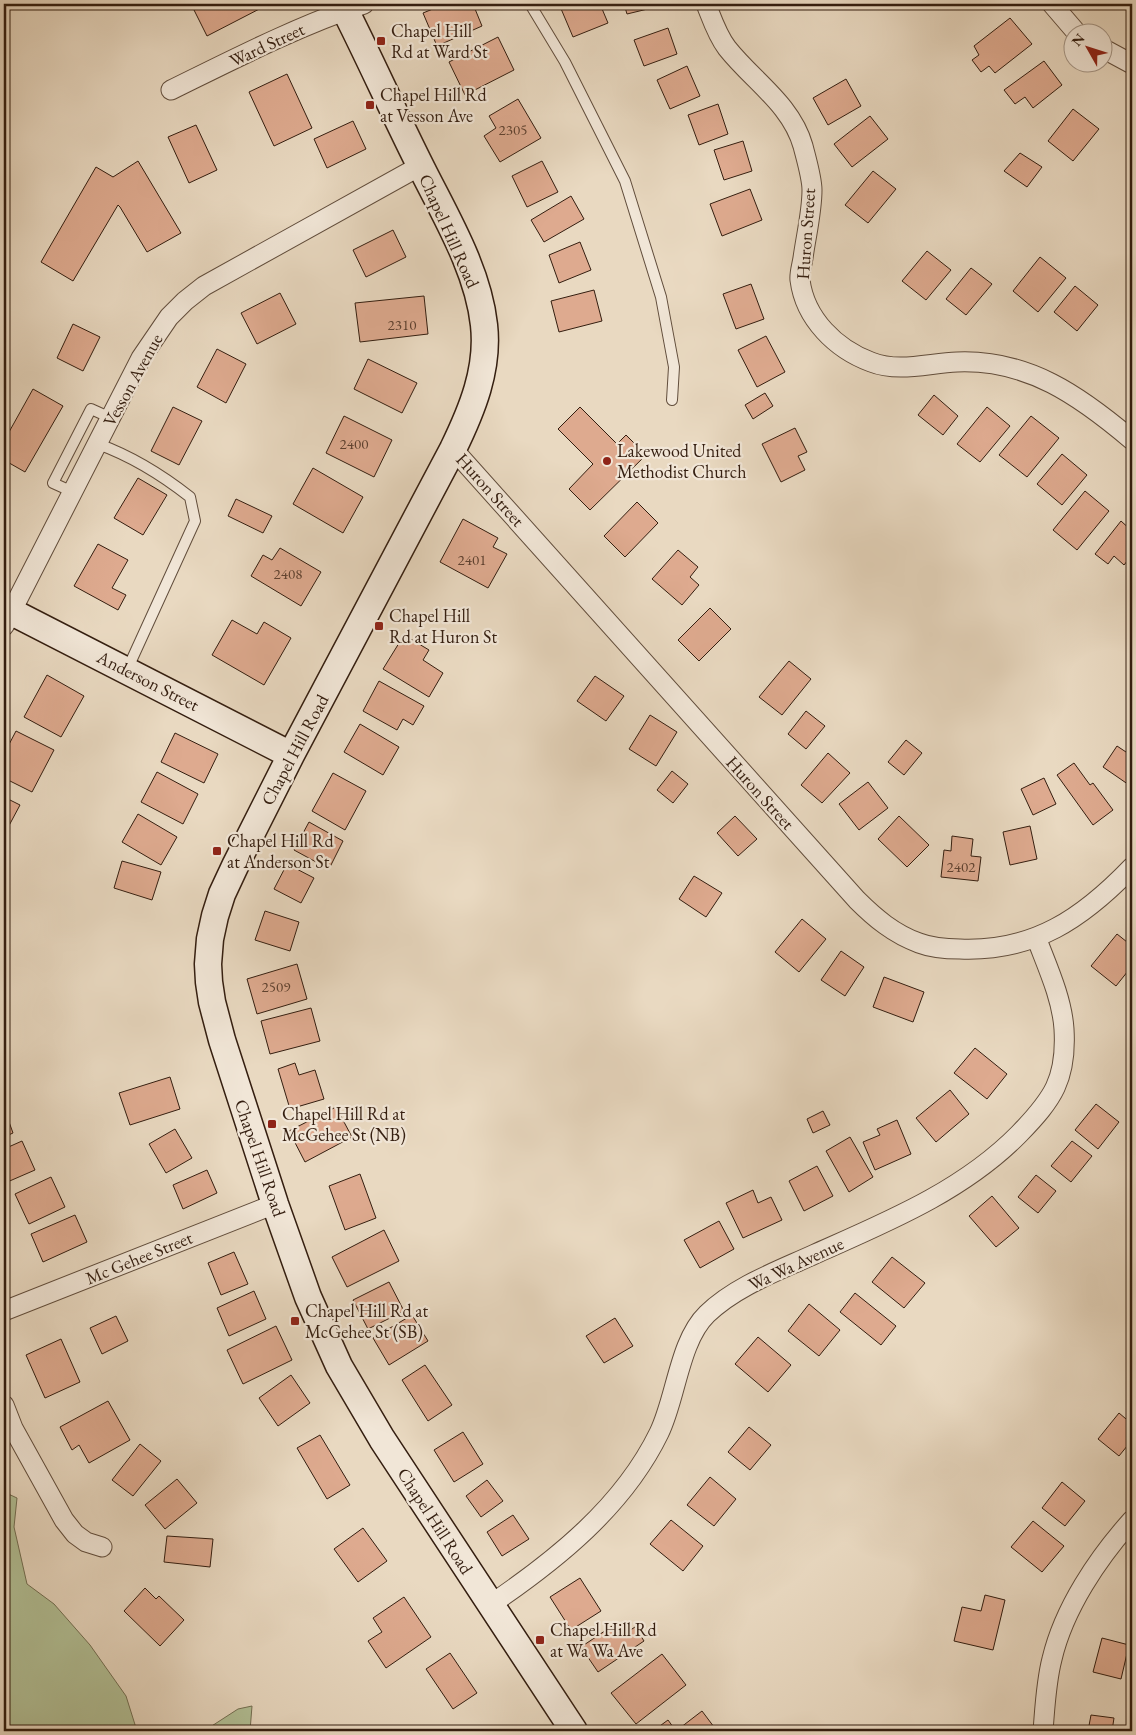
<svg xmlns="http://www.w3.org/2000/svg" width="1136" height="1735" viewBox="0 0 1136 1735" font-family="'EB Garamond',serif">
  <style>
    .green { fill: #b2c096; stroke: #736f53 }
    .building { fill: #deaa8f; stroke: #341e10 }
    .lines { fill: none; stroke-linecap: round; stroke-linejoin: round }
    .lane-casing { stroke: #614d3c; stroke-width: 12 }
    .street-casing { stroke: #614d3c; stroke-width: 21 }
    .secondary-casing { stroke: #341e10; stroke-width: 29 }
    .lane { stroke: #f1e6d7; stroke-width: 10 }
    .street { stroke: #f1e6d7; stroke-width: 19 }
    .secondary { stroke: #f1e6d7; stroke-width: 26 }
    .poi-dot { fill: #8f2418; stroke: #f1e6d7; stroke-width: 2 }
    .labels { text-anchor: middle; stroke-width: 4.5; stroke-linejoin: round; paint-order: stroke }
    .number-label { font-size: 15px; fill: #5e4130 }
    .poi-label { font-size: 18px; fill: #341e10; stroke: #f1e6d7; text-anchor: start }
    .street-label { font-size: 18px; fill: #341e10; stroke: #f1e6d7 }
  </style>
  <rect width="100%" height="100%" fill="#e9d9c1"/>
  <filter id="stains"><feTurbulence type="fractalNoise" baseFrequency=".004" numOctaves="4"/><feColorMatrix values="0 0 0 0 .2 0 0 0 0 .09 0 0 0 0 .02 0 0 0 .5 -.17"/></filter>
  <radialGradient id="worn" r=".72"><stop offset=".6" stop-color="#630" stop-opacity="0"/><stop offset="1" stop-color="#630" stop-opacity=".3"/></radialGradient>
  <path class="green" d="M 4,1492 L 17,1498 L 14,1527 L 27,1584 L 54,1604 L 90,1645 L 126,1696 L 137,1731 L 4,1731 Z
    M 252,1706 L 250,1731 L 204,1731 L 238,1709 Z"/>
  <path class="building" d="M 191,4 L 269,4 L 207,36 Z
    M 445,4 L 473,4 L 482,26 L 437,46 L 423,13 Z
    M 559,4 L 600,4 L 608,23 L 573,37 Z
    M 624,4 L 660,4 L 660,6 L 627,14 Z
    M 1010,18 L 1032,44 L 995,73 L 989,66 L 981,72 L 972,60 L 979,55 L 974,46 Z
    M 668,28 L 677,54 L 644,66 L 634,40 Z
    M 498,37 L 514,70 L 465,95 L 449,62 Z
    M 1044,61 L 1062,85 L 1033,108 L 1025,97 L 1015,104 L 1004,90 Z
    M 687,66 L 700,96 L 670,109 L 657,80 Z
    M 287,74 L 312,128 L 274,146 L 249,92 Z
    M 846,79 L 861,106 L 828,125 L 813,98 Z
    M 518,99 L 541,138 L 500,162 L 484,136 L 496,128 L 489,116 Z
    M 718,104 L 728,134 L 699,145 L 688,115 Z
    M 1073,109 L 1099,129 L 1073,161 L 1048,141 Z
    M 870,116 L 888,139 L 852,167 L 834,144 Z
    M 353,121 L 366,149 L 327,168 L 314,139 Z
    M 196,125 L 217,170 L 189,183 L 168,137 Z
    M 743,141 L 752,171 L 724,180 L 714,150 Z
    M 1020,153 L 1042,167 L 1027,187 L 1004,171 Z
    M 138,161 L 181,233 L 147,252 L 120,207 L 118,205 L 73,281 L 41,262 L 96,167 L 113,177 Z
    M 542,161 L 558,192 L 527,207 L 512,176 Z
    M 873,171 L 896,189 L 868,223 L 845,205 Z
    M 750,189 L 762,220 L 722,236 L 710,204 Z
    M 571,196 L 584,219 L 544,242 L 531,220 Z
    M 393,230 L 406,257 L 366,277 L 353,250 Z
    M 580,242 L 591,270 L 559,283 L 549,255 Z
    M 927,251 L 951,270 L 926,300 L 902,281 Z
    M 1040,257 L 1066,278 L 1038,312 L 1013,291 Z
    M 971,268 L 992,284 L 966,315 L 946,299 Z
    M 751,284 L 764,319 L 736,329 L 723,294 Z
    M 1075,286 L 1098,305 L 1077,331 L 1054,312 Z
    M 594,290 L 602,321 L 559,332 L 551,301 Z
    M 280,293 L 296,324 L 257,344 L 241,313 Z
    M 424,296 L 428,334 L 360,342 L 355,303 Z
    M 73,324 L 100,337 L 83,371 L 57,358 Z
    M 766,336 L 785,372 L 757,387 L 738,350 Z
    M 217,349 L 246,364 L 226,403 L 197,387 Z
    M 368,359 L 417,383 L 402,413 L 354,389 Z
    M 33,389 L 63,406 L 25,472 L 4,460 L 4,441 Z
    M 765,393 L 773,406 L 753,419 L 745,405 Z
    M 934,395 L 958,416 L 943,435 L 918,415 Z
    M 173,407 L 202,421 L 179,465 L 151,451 Z
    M 580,407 L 617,444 L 626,435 L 646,455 L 590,510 L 569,489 L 593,464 L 558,429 Z
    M 987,407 L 1010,426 L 980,462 L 957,444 Z
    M 344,416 L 392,440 L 374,477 L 326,453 Z
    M 1031,416 L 1059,438 L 1027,477 L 999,455 Z
    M 795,428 L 807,452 L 798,456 L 805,470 L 781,482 L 762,444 Z
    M 1062,454 L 1087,475 L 1062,505 L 1037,484 Z
    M 313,468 L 363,497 L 343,533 L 293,504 Z
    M 138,478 L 167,495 L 143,535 L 114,518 Z
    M 1085,491 L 1109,511 L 1077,550 L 1053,530 Z
    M 236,499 L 272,516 L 263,533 L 228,516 Z
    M 637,502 L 658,523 L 625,557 L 604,536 Z
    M 463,519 L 498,538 L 493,547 L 507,554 L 488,588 L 440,562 Z
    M 1121,521 L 1132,531 L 1132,555 L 1124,565 L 1114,556 L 1108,564 L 1095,554 Z
    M 98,544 L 128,560 L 112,588 L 126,595 L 118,610 L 74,586 Z
    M 280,548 L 321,572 L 301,606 L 251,576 L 263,555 L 272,560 Z
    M 678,550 L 698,567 L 690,577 L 699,585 L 682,605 L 652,579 Z
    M 710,608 L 731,629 L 699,661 L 678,640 Z
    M 232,620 L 257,634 L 264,622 L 291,638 L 264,685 L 212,655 Z
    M 404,635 L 429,650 L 423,660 L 443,673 L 429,697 L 383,669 Z
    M 789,661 L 811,679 L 782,715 L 759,697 Z
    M 47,675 L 84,696 L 61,737 L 24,717 Z
    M 595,676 L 624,696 L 606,721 L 577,701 Z
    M 379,681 L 424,706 L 413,725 L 403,719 L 397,730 L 363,711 Z
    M 806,711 L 825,726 L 806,749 L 788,734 Z
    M 650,715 L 677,732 L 656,766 L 629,749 Z
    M 360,724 L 399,747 L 383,775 L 344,752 Z
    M 16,731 L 54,750 L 32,792 L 4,778 L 4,754 Z
    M 175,733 L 218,754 L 204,783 L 161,762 Z
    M 906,740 L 922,753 L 904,775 L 888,762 Z
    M 1117,746 L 1126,752 L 1128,750 L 1132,754 L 1132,787 L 1103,767 Z
    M 828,753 L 850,773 L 822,803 L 801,785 Z
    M 1074,763 L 1090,785 L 1093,783 L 1113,810 L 1093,825 L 1057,775 Z
    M 672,771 L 688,784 L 673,803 L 657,790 Z
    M 157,772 L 198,794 L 183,824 L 141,802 Z
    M 333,773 L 366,791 L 345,830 L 312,811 Z
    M 1044,778 L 1056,804 L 1033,815 L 1021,789 Z
    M 868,782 L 888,808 L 859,830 L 839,804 Z
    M 4,797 L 20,805 L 4,835 Z
    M 138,814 L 177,837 L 161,865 L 122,842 Z
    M 735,816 L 757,839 L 738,856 L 717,833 Z
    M 899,816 L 929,845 L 907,867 L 878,839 Z
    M 309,822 L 343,841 L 329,869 L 294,850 Z
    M 1030,826 L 1037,859 L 1010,865 L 1003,832 Z
    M 952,836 L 973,839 L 971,856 L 981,857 L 978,881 L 941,877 L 944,850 L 951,851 Z
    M 122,861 L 161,872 L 152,900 L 114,888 Z
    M 287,864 L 314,878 L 301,903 L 274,889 Z
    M 694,876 L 722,893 L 706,917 L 679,899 Z
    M 265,911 L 299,922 L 290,951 L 255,940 Z
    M 802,919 L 826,939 L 799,972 L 775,952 Z
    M 1117,934 L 1132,946 L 1132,966 L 1116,986 L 1091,966 Z
    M 841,951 L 864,967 L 845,996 L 821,980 Z
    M 297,964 L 307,999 L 257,1014 L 247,979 Z
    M 884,977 L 924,992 L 913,1022 L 873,1007 Z
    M 311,1008 L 320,1041 L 270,1054 L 261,1021 Z
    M 975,1048 L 1007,1074 L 987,1099 L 954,1073 Z
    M 295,1063 L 299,1075 L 315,1070 L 324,1099 L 290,1109 L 278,1069 Z
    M 170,1077 L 180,1109 L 130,1125 L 119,1093 Z
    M 950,1090 L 969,1114 L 936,1142 L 916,1118 Z
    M 1096,1104 L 1119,1122 L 1098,1149 L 1075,1130 Z
    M 336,1107 L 352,1137 L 305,1162 L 289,1131 Z
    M 4,1108 L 13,1133 L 4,1137 Z
    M 823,1111 L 830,1125 L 813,1133 L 807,1119 Z
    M 897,1120 L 911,1154 L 875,1170 L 863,1142 L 880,1135 L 877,1129 Z
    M 175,1129 L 192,1158 L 166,1173 L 149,1144 Z
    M 850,1137 L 873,1177 L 849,1192 L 826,1151 Z
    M 22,1141 L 35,1170 L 5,1183 L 4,1149 Z
    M 1072,1141 L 1092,1156 L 1071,1182 L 1051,1166 Z
    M 817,1166 L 833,1196 L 804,1211 L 789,1181 Z
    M 207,1170 L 217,1193 L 183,1209 L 173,1185 Z
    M 360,1174 L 376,1218 L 345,1230 L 329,1186 Z
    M 1036,1175 L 1056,1191 L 1038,1213 L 1018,1197 Z
    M 51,1177 L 65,1207 L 29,1224 L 15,1194 Z
    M 753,1190 L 758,1203 L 771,1197 L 782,1220 L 743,1238 L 726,1203 Z
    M 992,1196 L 1019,1228 L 996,1247 L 969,1216 Z
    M 75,1215 L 87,1242 L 43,1262 L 31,1234 Z
    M 719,1221 L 734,1249 L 700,1268 L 684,1240 Z
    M 384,1230 L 399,1261 L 347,1287 L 332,1257 Z
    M 234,1252 L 248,1284 L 221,1295 L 208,1263 Z
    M 892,1257 L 925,1283 L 904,1308 L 872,1282 Z
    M 389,1282 L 404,1311 L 368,1329 L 353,1300 Z
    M 254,1291 L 266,1319 L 229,1336 L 217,1308 Z
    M 855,1293 L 896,1326 L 881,1345 L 840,1312 Z
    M 809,1304 L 840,1330 L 819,1356 L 788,1331 Z
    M 412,1315 L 428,1341 L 389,1365 L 373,1338 Z
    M 116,1316 L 128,1341 L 102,1354 L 90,1328 Z
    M 615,1318 L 633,1346 L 604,1363 L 586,1336 Z
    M 276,1326 L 292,1360 L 243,1384 L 227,1350 Z
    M 758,1337 L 791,1365 L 768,1392 L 735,1364 Z
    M 61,1339 L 80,1382 L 45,1398 L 26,1355 Z
    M 425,1365 L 452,1405 L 428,1421 L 402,1380 Z
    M 291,1375 L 310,1403 L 278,1426 L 259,1398 Z
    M 108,1401 L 130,1440 L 89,1463 L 79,1445 L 72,1450 L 60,1427 Z
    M 1119,1413 L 1132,1424 L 1132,1440 L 1119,1456 L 1098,1439 Z
    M 749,1427 L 771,1445 L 750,1470 L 728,1452 Z
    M 463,1432 L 483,1464 L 454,1482 L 434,1450 Z
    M 320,1435 L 350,1485 L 327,1499 L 297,1448 Z
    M 140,1444 L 161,1461 L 133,1496 L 112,1480 Z
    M 710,1477 L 736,1499 L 714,1526 L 687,1505 Z
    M 177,1479 L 197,1503 L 165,1529 L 145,1505 Z
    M 487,1480 L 503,1501 L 481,1517 L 466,1496 Z
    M 1062,1482 L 1085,1501 L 1065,1526 L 1042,1508 Z
    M 513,1515 L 529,1539 L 502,1556 L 487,1532 Z
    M 671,1520 L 703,1546 L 683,1571 L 650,1544 Z
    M 1033,1521 L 1064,1546 L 1042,1572 L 1011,1547 Z
    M 363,1528 L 387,1561 L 358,1582 L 334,1549 Z
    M 167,1536 L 213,1539 L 210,1567 L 164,1562 Z
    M 580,1578 L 601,1611 L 571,1630 L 550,1597 Z
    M 145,1588 L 156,1599 L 159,1596 L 184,1620 L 160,1646 L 124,1611 Z
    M 985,1595 L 1005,1600 L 993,1650 L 954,1641 L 962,1607 L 981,1611 Z
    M 404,1597 L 431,1637 L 386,1668 L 368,1641 L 382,1632 L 373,1618 Z
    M 618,1622 L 626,1633 L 635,1627 L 644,1641 L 598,1672 L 581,1647 Z
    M 1102,1638 L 1129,1645 L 1121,1679 L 1093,1672 Z
    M 450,1653 L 477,1693 L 453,1709 L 426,1669 Z
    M 662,1654 L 686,1685 L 636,1724 L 611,1693 Z
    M 702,1711 L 717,1731 L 653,1731 L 668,1720 L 676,1731 Z
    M 1091,1715 L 1114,1718 L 1112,1731 L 1088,1731 Z"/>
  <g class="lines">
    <defs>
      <path id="lane" d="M 530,4 L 565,62 L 625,181 L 661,297 L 674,367 L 672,400
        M 98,444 C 131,456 162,475 190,497 L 195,521 L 127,670
        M 73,492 L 53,483 L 91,409 L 111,418"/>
      <path id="street" d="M 706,4 C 712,19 717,35 727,48 C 753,81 791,104 803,146 C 806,158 812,178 812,190 C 812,212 806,236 803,258 C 802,265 799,274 800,280 C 805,319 836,349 871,362 C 899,373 929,363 957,362 C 1028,359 1080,396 1132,440
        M 1052,4 L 1076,32
        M 1104,49 L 1130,63
        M 171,90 C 234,59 298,26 364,4
        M 453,449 L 857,900 C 875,918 894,934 919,943 C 932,948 947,949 960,949 C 1034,952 1083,918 1132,867
        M 4,626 L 141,358 L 169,317 L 185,301 L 204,286 L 420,166
        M 4,1311 L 275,1204
        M 4,1405 L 13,1428 L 64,1520 L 75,1534 L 86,1542 L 102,1547
        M 490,1605 C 556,1560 623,1507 659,1433 C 676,1399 679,1341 707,1314 C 736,1286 778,1271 815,1254 C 887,1222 963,1191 1019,1134 C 1053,1099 1067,1079 1064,1029 C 1062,998 1047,966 1036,937
        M 1043,1731 C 1045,1707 1046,1682 1052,1659 C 1064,1608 1098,1558 1132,1520"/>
      <path id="secondary" d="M 342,4 C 368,55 392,109 418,161 C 443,212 478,268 484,325 C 489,369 472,410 453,449 L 291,755 L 236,864 L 222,894 L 215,916 L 210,939 L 208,964 L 209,982 L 212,1002 L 222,1040 L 275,1204 L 308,1297 L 339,1366 L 382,1439 L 574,1731
        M 4,608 L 291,755"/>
    </defs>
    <use href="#lane" class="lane-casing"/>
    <use href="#street" class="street-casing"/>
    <use href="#secondary" class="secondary-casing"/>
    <use href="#lane" class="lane"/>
    <use href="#street" class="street"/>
    <use href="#secondary" class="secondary"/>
  </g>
  <g class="poi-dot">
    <rect x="376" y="36" width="10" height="10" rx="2.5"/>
    <rect x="365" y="100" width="10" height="10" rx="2.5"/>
    <circle cx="607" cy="461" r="5"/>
    <rect x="374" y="621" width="10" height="10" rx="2.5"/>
    <rect x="212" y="846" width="10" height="10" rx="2.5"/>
    <rect x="267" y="1119" width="10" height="10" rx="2.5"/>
    <rect x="290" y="1316" width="10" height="10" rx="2.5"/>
    <rect x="535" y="1635" width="10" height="10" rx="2.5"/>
  </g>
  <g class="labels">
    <g class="number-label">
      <text x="513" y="135">2305</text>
      <text x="402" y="330">2310</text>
      <text x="354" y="449">2400</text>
      <text x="472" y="565">2401</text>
      <text x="288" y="579">2408</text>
      <text x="961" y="872">2402</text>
      <text x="276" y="992">2509</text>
    </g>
    <g class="poi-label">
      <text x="391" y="37">Chapel Hill<tspan x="391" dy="21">Rd at Ward St</tspan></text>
      <text x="380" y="101">Chapel Hill Rd<tspan x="380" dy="21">at Vesson Ave</tspan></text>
      <text x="617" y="457">Lakewood United<tspan x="617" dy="21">Methodist Church</tspan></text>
      <text x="389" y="622">Chapel Hill<tspan x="389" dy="21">Rd at Huron St</tspan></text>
      <text x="227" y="847">Chapel Hill Rd<tspan x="227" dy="21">at Anderson St</tspan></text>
      <text x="282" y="1120">Chapel Hill Rd at<tspan x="282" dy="21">McGehee St (NB)</tspan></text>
      <text x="305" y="1317">Chapel Hill Rd at<tspan x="305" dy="21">McGehee St (SB)</tspan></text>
      <text x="550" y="1636">Chapel Hill Rd<tspan x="550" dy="21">at Wa Wa Ave</tspan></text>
    </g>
    <g class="street-label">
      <text transform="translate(267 45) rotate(-25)" y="6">Ward Street</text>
      <text transform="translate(449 231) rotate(66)" y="6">Chapel Hill Road</text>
      <text transform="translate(806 234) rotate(-86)" y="6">Huron Street</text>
      <text transform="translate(133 380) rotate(-61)" y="6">Vesson Avenue</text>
      <text transform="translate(490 490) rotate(48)" y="6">Huron Street</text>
      <text transform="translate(148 681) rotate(27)" y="6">Anderson Street</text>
      <text transform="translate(295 750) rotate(-62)" y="6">Chapel Hill Road</text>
      <text transform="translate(760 793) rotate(48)" y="6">Huron Street</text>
      <text transform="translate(260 1158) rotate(71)" y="6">Chapel Hill Road</text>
      <text transform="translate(139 1258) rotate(-22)" y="6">Mc Gehee Street</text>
      <text transform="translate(796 1264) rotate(-25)" y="6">Wa Wa Avenue</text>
      <text transform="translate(435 1521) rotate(57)" y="6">Chapel Hill Road</text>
    </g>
  </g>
  <rect width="1136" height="1735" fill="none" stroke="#e9d9c1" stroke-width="20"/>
  <rect x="5" y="5" width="1126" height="1725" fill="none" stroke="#341e10" stroke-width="2.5"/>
  <rect x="10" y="10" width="1116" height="1715" fill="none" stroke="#341e10"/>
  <g transform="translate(1088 48) rotate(309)"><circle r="24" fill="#f1e6d7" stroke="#a59687"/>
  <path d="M0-4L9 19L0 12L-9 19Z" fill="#8f2418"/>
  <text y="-8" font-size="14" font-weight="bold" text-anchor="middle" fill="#341e10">N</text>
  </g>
  <rect width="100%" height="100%" filter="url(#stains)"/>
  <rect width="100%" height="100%" fill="url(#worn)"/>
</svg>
